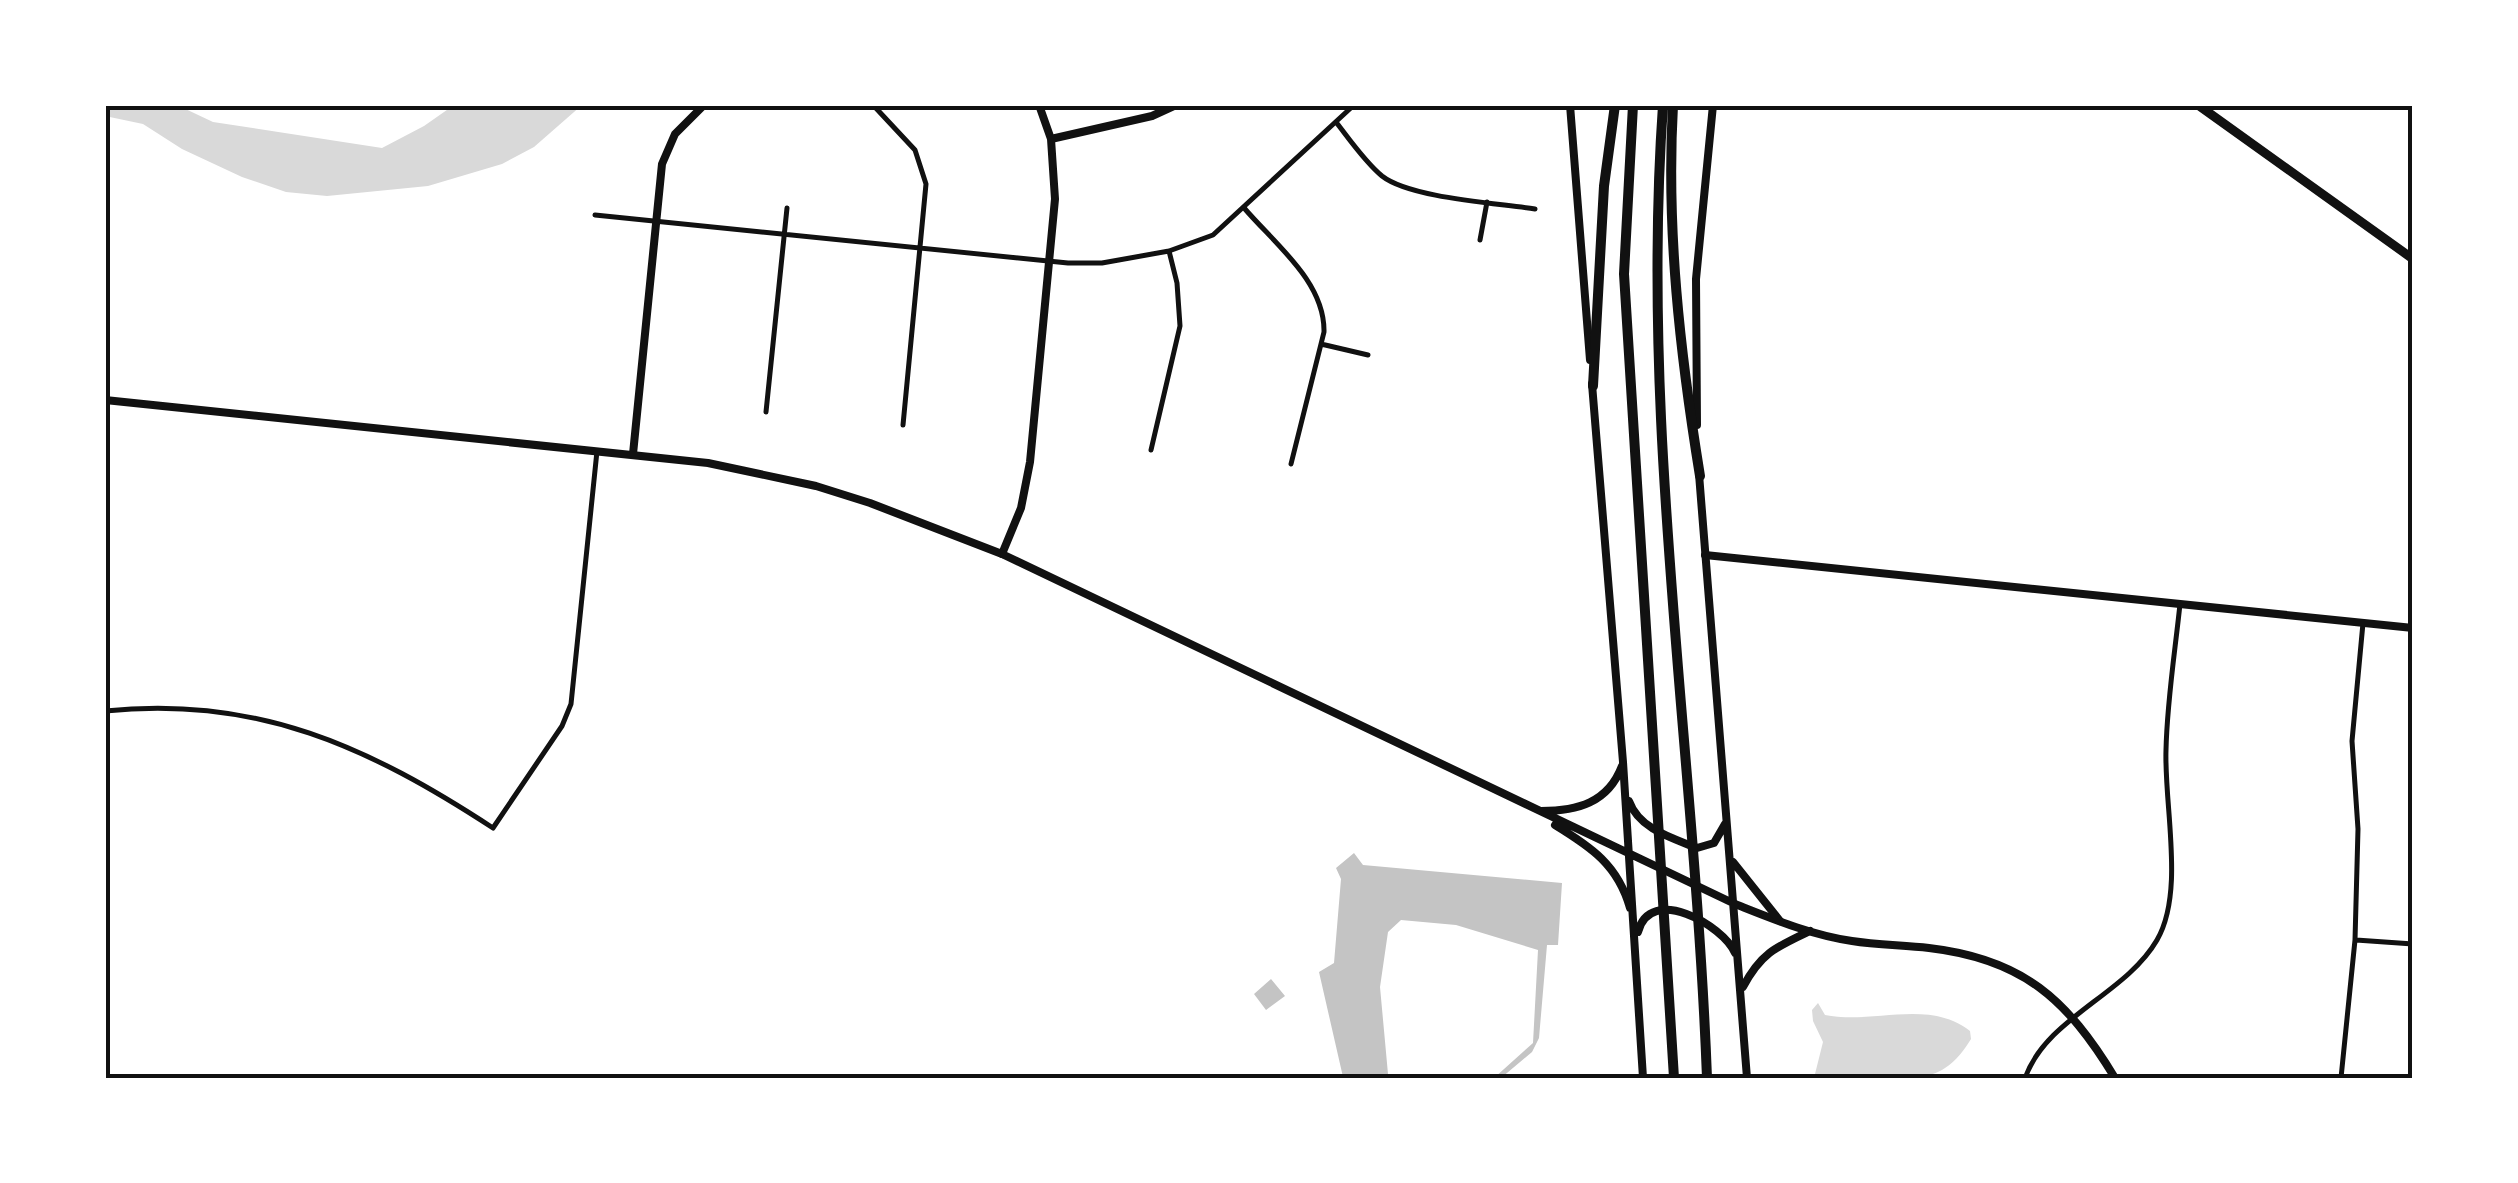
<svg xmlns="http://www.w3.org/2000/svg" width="2518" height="1183" viewBox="0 0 2518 1183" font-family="'Archivo Narrow',sans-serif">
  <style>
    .water { fill: #d9d9d9 }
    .building { fill: #c4c4c4 }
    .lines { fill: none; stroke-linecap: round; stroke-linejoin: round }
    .minor { stroke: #111; stroke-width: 5 }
    .tertiary { stroke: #111; stroke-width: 8 }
    .secondary { stroke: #111; stroke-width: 8 }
    .trunk { stroke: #111; stroke-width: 9 }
    .motorway { stroke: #111; stroke-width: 10 }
    .neatline { fill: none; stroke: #111; stroke-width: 4 }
  </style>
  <rect width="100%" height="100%" fill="#fff"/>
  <path class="water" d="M 105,105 L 177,105 L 213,122 L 382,148 L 424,126 L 454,105 L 582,105 L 534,147 L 502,164 L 428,186 L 327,196 L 286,192 L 242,177 L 182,149 L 143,124 L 105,116 Z
    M 1818,1003 L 1825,1015 C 1872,1025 1928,998 1970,1031 L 1971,1039 C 1965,1049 1956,1061 1945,1068 C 1919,1087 1847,1078 1814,1078 L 1823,1042 L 1813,1021 L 1812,1010 Z"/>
  <path class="building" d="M 1354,853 L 1363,865 L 1562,883 L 1558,945 L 1547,945 L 1539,1038 L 1532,1052 L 1501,1078 L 1494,1078 L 1533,1043 L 1538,950 L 1456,925 L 1401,920 L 1388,932 L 1380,987 L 1388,1074 L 1401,1078 L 1343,1077 L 1319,972 L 1334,963 L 1341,879 L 1336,868 Z
    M 1271,979 L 1285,996 L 1266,1010 L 1254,994 Z"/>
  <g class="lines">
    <path class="minor" d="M 873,105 L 915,150 L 926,184 L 903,425
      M 1336,122 C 1350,140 1365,162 1382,176 C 1410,198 1496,203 1535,209
      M 1245,209 C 1275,244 1325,282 1324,332 L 1291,464
      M 595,215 L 1068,263 L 1102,263 L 1169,251 L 1213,235 L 1354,105
      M 1480,240 L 1487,202
      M 1321,344 L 1368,355
      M 766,412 L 787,208
      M 1151,450 L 1180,326 L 1177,283 L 1169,251
      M 105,711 C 257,695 369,747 493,828 L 562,726 L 571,704 L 597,451
      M 2356,940 L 2413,944
      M 2025,1078 C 2047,1017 2125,995 2157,940 C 2185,892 2164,806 2166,750 C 2167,701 2175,652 2180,604
      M 2341,1078 L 2355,940 L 2358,829 L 2352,741 L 2363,623"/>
    <path class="tertiary" d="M 1051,139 L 1152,116 L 1176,105
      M 633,454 L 662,164 L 675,134 L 704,105
      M 1002,554 L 1021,508 L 1030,462 L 1055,199 L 1051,139 L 1039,105
      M 1705,555 L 2413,628
      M 1735,904 C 1773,919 1811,935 1852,941 C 1877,945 1903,945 1929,948 C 2023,959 2067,999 2115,1078"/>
    <path class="secondary" d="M 1570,105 L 1590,360
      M 1592,384 L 1623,762 L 1643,1078
      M 105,400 L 708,463 L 816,486 L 870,503 L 1002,554 L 1735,904
      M 1697,425 L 1696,279 L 1713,105
      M 1699,474 L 1747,1078
      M 1629,801 C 1639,829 1672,838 1697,848 L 1714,843 L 1725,824
      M 1541,811 C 1577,811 1608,803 1622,766
      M 1555,825 C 1591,847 1618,865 1630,908
      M 1733,862 L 1780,921
      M 1638,932 C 1650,884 1723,925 1735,953
      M 1743,987 C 1761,953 1776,947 1810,931"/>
    <path class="trunk" d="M 2198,105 L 2413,259"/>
    <path class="motorway" d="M 1633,105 L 1624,274 L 1674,1078
      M 1663,105 C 1640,430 1695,754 1707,1078
      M 1673,105 C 1666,230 1680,353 1700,476
      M 1593,386 L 1604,186 L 1615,105"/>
  </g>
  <rect width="2518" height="1183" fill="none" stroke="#ffffff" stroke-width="215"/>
  <rect x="108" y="108" width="2302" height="968" class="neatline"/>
</svg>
